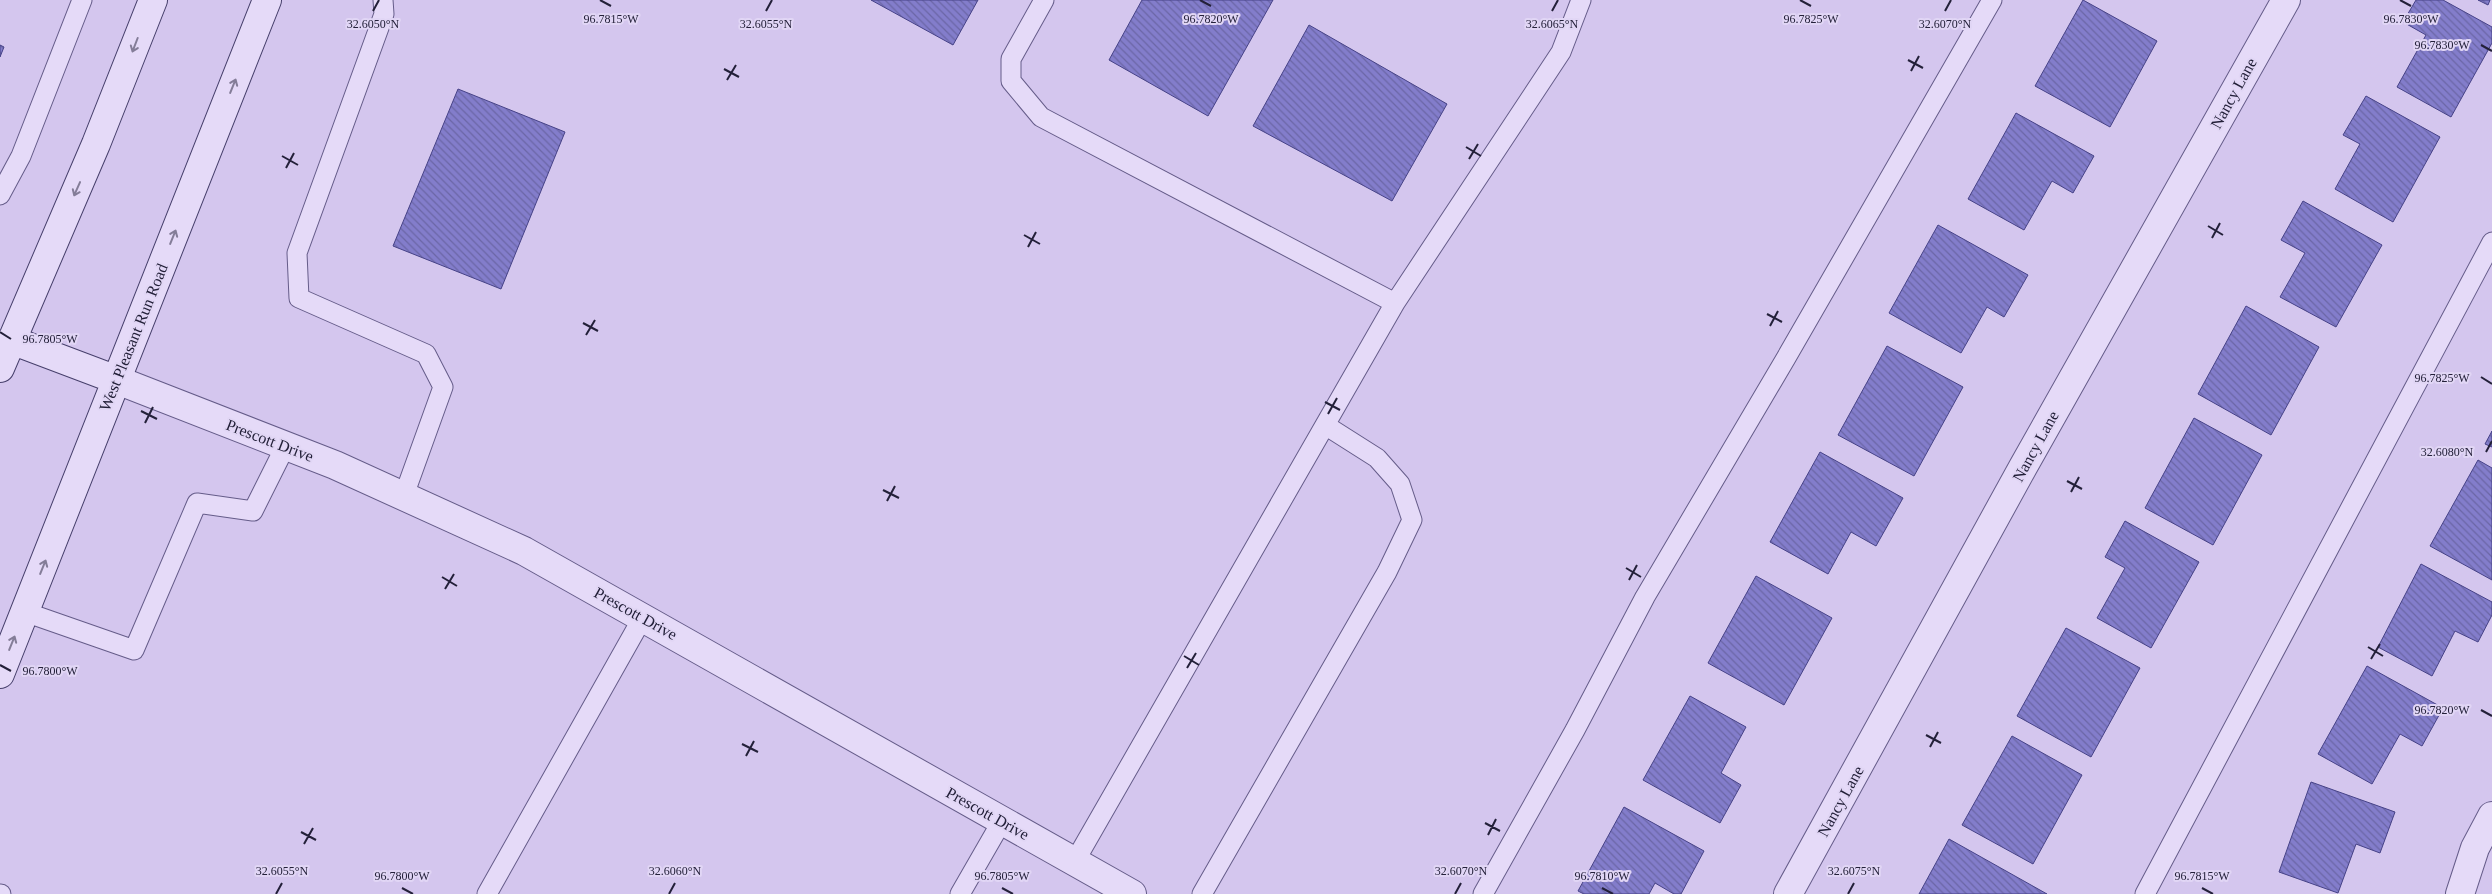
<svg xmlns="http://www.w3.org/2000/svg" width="2492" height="894" viewBox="0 0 2492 894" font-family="Georgia,serif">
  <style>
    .building { fill: url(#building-back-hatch); stroke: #464287 }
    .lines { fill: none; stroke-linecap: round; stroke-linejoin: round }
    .service-casing { stroke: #655c89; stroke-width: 21 }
    .minor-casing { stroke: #655c89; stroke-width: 30 }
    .tertiary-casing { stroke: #655c89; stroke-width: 30 }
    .secondary-casing { stroke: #463f6b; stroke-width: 30 }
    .service { stroke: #e5daf8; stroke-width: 19 }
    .minor { stroke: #e5daf8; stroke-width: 28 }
    .tertiary { stroke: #e5daf8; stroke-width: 28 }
    .secondary { stroke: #e5daf8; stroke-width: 28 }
    .oneway { stroke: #847d98 }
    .ticks { fill: none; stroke: #232039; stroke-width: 2 }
    .labels { text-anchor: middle; stroke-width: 4; stroke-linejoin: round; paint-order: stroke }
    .street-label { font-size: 16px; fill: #232039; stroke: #e1d6f5 }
    .ticks-label { font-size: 12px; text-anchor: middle; fill: #232039; stroke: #e1d6f5; stroke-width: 4; stroke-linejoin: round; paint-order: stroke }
  </style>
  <defs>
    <pattern id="building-back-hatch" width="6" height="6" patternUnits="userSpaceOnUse" patternTransform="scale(1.25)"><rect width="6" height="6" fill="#837dcb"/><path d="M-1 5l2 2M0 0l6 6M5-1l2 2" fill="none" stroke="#6b66a6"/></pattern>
  </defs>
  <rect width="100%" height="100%" fill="#d4c6ee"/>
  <path class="building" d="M 871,0 L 978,0 L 953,45 Z
    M 1142,0 L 1273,0 L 1208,116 L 1109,60 Z
    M 2083,0 L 2157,41 L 2110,127 L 2035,86 Z
    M 2416,0 L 2443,0 L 2492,27 L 2492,43 L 2451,117 L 2397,87 L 2426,35 L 2403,22 Z
    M 2478,0 L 2490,0 L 2488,5 Z
    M 1309,25 L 1447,104 L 1392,201 L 1253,126 Z
    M 0,45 L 4,47 L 0,57 Z
    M 458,89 L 565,132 L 501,289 L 393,246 Z
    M 2366,96 L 2440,137 L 2393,222 L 2335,189 L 2360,144 L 2343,135 Z
    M 2016,113 L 2094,156 L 2073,193 L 2052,181 L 2024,230 L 1968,199 Z
    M 2303,201 L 2382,245 L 2336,327 L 2280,297 L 2305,253 L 2281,240 Z
    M 1938,225 L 2028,275 L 2004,317 L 1987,307 L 1961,353 L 1889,313 Z
    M 2246,306 L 2319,347 L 2271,435 L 2198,394 Z
    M 1887,346 L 1963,387 L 1914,476 L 1838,435 Z
    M 2194,418 L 2262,455 L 2213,545 L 2145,508 Z
    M 2492,431 L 2492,447 L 2485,444 Z
    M 1820,452 L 1903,498 L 1876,546 L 1851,532 L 1828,574 L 1770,542 Z
    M 2478,460 L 2492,468 L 2492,580 L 2430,546 Z
    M 2125,521 L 2199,562 L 2151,648 L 2097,618 L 2125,568 L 2105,557 Z
    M 2421,564 L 2492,602 L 2492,615 L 2478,642 L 2455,631 L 2432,676 L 2378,647 Z
    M 1756,576 L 1832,618 L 1784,705 L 1708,663 Z
    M 2066,628 L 2140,668 L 2091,757 L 2017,716 Z
    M 2367,666 L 2443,708 L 2422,746 L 2400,734 L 2372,784 L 2318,754 Z
    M 1690,696 L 1746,727 L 1721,773 L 1741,785 L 1720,823 L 1643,780 Z
    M 2012,736 L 2082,775 L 2033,864 L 1962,825 Z
    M 2311,782 L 2395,812 L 2380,853 L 2356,844 L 2338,893 L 2279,872 Z
    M 1624,807 L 1704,851 L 1681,894 L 1674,894 L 1655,883 L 1649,894 L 1584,894 L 1578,891 Z
    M 1949,839 L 2047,894 L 1919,894 Z"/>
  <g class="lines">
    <defs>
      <path id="service" d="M 383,0 L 384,14 L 297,253 L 299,298 L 426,354 L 443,387 L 403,498
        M 1044,0 L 1011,59 L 1011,81 L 1041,117 L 1395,303
        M 0,195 L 21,156 L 82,0
        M 25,612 L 134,650 L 197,503 L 253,511 L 285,447
        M 1075,861 L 1395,303 L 1561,52 L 1581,0
        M 0,894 L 1,894
        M 487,894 L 643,617
        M 960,894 L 1002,821
        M 1202,894 L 1387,572 L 1412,520 L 1400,484 L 1377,458 L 1325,425
        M 1483,894 L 1575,730 L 1645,597 L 1786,358 L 1992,0
        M 2145,894 L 2492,242"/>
      <path id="minor" d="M 1788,894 L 2023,467 L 2286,0
        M 2460,894 L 2475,848 L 2492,816"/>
      <path id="tertiary" d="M 117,380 L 335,465 L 524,551 L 1132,894"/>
      <path id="secondary" d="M 11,340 L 117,380
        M 0,368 L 96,144 L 153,0
        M 0,674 L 267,0"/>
    </defs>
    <use href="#service" class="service-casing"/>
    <use href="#minor" class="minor-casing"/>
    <use href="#tertiary" class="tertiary-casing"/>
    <use href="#secondary" class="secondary-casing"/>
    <use href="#service" class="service"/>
    <use href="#minor" class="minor"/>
    <use href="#tertiary" class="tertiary"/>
    <use href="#secondary" class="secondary"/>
  </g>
  <defs><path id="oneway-shaft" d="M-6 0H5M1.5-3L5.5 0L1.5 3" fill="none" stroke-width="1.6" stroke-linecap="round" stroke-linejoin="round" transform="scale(1.25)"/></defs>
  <g class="oneway">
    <use href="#oneway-shaft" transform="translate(135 45) rotate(111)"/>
    <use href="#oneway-shaft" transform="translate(233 86) rotate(-68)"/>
    <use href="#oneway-shaft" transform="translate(77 189) rotate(114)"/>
    <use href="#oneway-shaft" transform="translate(173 237) rotate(-68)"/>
    <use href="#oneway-shaft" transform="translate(43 567) rotate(-68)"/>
    <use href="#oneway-shaft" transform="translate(12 643) rotate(-68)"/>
  </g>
  <path class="ticks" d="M 600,0 L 611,6M 1200,0 L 1211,6M 1800,0 L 1811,6M 2400,0 L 2411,6M 373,11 L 379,0M 766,11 L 772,0M 1552,11 L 1558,0M 1945,11 L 1951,0M 2481,45 L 2492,51M 1908,60 L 1923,68M 724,69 L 739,77M 1911,71 L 1919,56M 727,80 L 736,65M 1466,147 L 1481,156M 282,156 L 298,165M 1469,159 L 1478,144M 286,168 L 294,153M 2208,226 L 2223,235M 1024,235 L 1040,244M 2212,238 L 2220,223M 1028,247 L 1036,232M 1767,314 L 1782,322M 583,323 L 598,331M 1770,326 L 1778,311M 0,332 L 11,339M 586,335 L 595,320M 2481,377 L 2492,384M 1325,402 L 1340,410M 141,411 L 157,419M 1328,414 L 1337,398M 145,423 L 153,407M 2486,452 L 2492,441M 2067,481 L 2082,489M 883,490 L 899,498M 2071,492 L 2079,477M 887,501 L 895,486M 1626,568 L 1641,577M 442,577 L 457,586M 1629,580 L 1637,565M 445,589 L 454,574M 2368,647 L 2383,656M 1184,656 L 1199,665M 2371,659 L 2380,644M 0,665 L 11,671M 1187,668 L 1196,653M 2481,710 L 2492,716M 1926,735 L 1941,743M 742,744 L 758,752M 1930,747 L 1938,732M 746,756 L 754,741M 1485,823 L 1500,831M 301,832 L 316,840M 1488,835 L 1496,819M 304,844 L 313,828M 402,888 L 413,894M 1002,888 L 1013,894M 1602,888 L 1613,894M 2202,888 L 2213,894M 276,894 L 282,883M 669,894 L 675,883M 1455,894 L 1461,883M 1848,894 L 1854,883"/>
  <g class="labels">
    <g class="street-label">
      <text transform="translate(2233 93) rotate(-61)" y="6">Nancy Lane</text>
      <text transform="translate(133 337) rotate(-68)" y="6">West Pleasant Run Road</text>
      <text transform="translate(270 440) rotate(21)" y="6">Prescott Drive</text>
      <text transform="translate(2035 446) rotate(-61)" y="6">Nancy Lane</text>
      <text transform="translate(636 613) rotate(29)" y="6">Prescott Drive</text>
      <text transform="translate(1840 801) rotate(-61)" y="6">Nancy Lane</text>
      <text transform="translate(988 813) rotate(29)" y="6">Prescott Drive</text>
    </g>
  </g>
  <g class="ticks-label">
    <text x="1811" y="23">96.7825°W</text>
    <text x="611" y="23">96.7815°W</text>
    <text x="1211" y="23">96.7820°W</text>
    <text x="2411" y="23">96.7830°W</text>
    <text x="373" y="28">32.6050°N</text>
    <text x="766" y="28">32.6055°N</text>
    <text x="1552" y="28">32.6065°N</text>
    <text x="1945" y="28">32.6070°N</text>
    <text x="2442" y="49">96.7830°W</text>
    <text x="50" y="343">96.7805°W</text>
    <text x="2442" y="382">96.7825°W</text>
    <text x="2447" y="456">32.6080°N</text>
    <text x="50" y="675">96.7800°W</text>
    <text x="2442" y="714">96.7820°W</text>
    <text x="282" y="875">32.6055°N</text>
    <text x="675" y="875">32.6060°N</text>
    <text x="1461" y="875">32.6070°N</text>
    <text x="1854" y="875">32.6075°N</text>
    <text x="402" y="880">96.7800°W</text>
    <text x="1002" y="880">96.7805°W</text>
    <text x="1602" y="880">96.7810°W</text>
    <text x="2202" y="880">96.7815°W</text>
  </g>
</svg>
